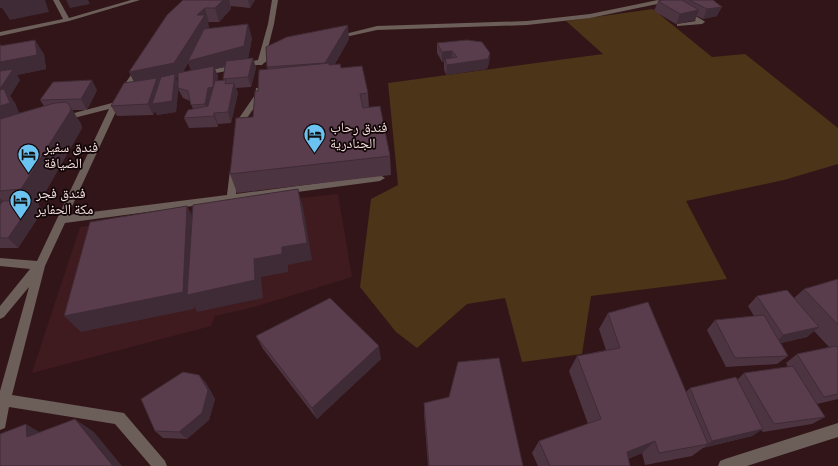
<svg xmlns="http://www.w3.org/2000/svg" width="838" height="466" viewBox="0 0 838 466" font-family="Cabin,'Noto Naskh Arabic',sans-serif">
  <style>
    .built { fill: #3f1b1f }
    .green { fill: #4b3418 }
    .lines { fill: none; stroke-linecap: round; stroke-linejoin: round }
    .minor { fill: #6c5e58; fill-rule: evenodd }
    .wall { fill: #4d3441; fill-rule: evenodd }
    .shaded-wall { fill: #3f2b35; fill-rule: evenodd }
    .building { fill: #5a3d4c; stroke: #3f2b35 }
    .labels { text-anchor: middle; stroke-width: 3.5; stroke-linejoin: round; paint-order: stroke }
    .poi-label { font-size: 14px; fill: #f2ddde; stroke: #110506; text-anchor: start }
  </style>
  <rect width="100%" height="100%" fill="#321518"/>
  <path class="built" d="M 338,194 L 352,277 L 254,307 L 215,316 L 211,326 L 32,373 L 80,227 L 213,207 Z"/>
  <path class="green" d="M 653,9 L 712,57 L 745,54 L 838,128 L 838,164 L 784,180 L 686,201 L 727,279 L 591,296 L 582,354 L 522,362 L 505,298 L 467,304 L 417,348 L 396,332 L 360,287 L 371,199 L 398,185 L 388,83 L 603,54 L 566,21 Z"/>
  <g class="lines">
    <path class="minor" d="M 53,0 L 59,0 L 69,18 L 131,0 L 140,0 L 69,21 L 0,36 L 0,32 L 63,19 Z
      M 272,0 L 278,0 L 274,24 L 266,56 L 278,49 L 281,51 L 280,52 L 264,63 L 262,65 L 257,65 L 201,76 L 201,72 L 258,60 L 268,24 Z
      M 658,0 L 689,0 L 686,2 L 662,3 L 590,18 L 527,25 L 377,30 L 336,39 L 333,37 L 377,26 L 527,21 L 590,14 Z
      M 684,9 L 704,21 L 705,22 L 702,24 L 677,26 L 677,24 L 696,21 L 682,12 L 681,11 Z
      M 137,66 L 143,66 L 144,68 L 119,105 L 68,215 L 227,195 L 230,170 L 234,167 L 238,170 L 236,194 L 380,175 L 385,178 L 380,181 L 65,223 L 45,266 L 12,395 L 124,413 L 165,461 L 167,466 L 151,466 L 115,424 L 9,407 L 5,428 L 0,430 L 0,391 L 29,287 L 4,317 L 0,319 L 0,306 L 30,269 L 0,266 L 0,258 L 37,261 L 109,109 L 62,121 L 58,119 L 59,117 L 112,103 Z
      M 256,88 L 262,88 L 263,95 L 245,121 L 243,132 L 237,132 L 237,121 L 255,95 Z
      M 838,423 L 838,437 L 747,466 L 718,466 L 720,461 L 725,459 Z"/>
  </g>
  <path class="wall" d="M 183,0 L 255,0 L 250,8 L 231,6 L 231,9 L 219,22 L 209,22 L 208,23 L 209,28 L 252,38 L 248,59 L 253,58 L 256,68 L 251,87 L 236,88 L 238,93 L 231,123 L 218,124 L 218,127 L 189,128 L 184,118 L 193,109 L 190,101 L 183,98 L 178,89 L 176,112 L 157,115 L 155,111 L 153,115 L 117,116 L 111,106 L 134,82 ZM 188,63 L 191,70 L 183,72 ZM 225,67 L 224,80 L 217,81 L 218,76 L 215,69 ZM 178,77 L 178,83 L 176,78 Z
    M 663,0 L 713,0 L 717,16 L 703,19 L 697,16 L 695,20 L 676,24 L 654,11 L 658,1 Z
    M 349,39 L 335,64 L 341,68 L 368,93 L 369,107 L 390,156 L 391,175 L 237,193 L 230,174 L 253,117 L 258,91 L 268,69 L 267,67 Z
    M 437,43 L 490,53 L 489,63 L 487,69 L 446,75 L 444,69 L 444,62 L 442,62 L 437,53 Z
    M 0,44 L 1,45 L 44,54 L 46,69 L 17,75 L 20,80 L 10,96 L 15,103 L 19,113 L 44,106 L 40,100 L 97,90 L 87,110 L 72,110 L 81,124 L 82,128 L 38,205 L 43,210 L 18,248 L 0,248 Z
    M 838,279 L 838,399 L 817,404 L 825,417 L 812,424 L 763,432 L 761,430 L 752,436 L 703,448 L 692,456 L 645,465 L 642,453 L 628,459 L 630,466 L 538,466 L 532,453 L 539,441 L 588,424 L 569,371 L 577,356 L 606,350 L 599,329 L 608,313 L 686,392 L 690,388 L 737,380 L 744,373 L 788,367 L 786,363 L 797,354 L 829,347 L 814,331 L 807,337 L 781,343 L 788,356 L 777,364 L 726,367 L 707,330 L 715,320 L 754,316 L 748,306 L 757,296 L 794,298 L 804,289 Z
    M 256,336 L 381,359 L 317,419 L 263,349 Z
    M 199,375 L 206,383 L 215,399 L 209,420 L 187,439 L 163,438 L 155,431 Z
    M 424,403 L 523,466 L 428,466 L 424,414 Z"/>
  <path class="shaded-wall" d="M 0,0 L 45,0 L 49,12 L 10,20 L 2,8 L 0,8 Z
    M 66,0 L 88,0 L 90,4 L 70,8 Z
    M 223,0 L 229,0 L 231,9 L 219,22 L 215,8 Z
    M 248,0 L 255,0 L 250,8 Z
    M 722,7 L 717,16 L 703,19 L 707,9 Z
    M 205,8 L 209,22 L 208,23 L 209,29 L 248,24 L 252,38 L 248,60 L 215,69 L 218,76 L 216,98 L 209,115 L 188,63 L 180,77 L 176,78 L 179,85 L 176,112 L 157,115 L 155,111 L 153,115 L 148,104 L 136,86 L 129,72 L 197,15 ZM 174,78 L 161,88 L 158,82 Z
    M 699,10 L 695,20 L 676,24 L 680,14 Z
    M 348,25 L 349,39 L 327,77 L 325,63 Z
    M 35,40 L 44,54 L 46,69 L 17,75 L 20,80 L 10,96 L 15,103 L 21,118 L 0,124 L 0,62 Z
    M 452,51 L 452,61 L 445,59 L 444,62 L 442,62 L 442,52 Z
    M 490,53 L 489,63 L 487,69 L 446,75 L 447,65 Z
    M 253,58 L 256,68 L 251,87 L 248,77 Z
    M 92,80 L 97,90 L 87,110 L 81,99 Z
    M 234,83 L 238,93 L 231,123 L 228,112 Z
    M 70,106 L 81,124 L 82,128 L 38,205 L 43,210 L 18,248 L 8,238 L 32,202 L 21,189 Z
    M 214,113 L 218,124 L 218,127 L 214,116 Z
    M 298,189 L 303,207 L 312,260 L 288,265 L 288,272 L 261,277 L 263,298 L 197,312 L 194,306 L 194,309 L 81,332 L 64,316 L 187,206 L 196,224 L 254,259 L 282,247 Z
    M 0,198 L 10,209 L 0,223 Z
    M 819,327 L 807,337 L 773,345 L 783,335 Z
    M 379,346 L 381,359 L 317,419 L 312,408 Z
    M 199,375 L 206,383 L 215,399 L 209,420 L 187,439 L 179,432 Z
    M 75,419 L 94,432 L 122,466 L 113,466 Z
    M 26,424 L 48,437 L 27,437 Z
    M 763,429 L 752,436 L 703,448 L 712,441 Z
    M 655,441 L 642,453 L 615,464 L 627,452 Z"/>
  <path class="building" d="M 183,0 L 223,0 L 215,8 L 205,8 L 197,15 L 205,15 L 174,63 L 129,72 L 167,15 Z
    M 663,0 L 682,0 L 699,10 L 680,14 L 658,1 Z
    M 689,0 L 713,0 L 722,7 L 707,9 Z
    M 248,24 L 244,46 L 188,61 L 204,29 Z
    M 348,25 L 325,63 L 267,67 L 266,47 L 287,37 Z
    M 35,40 L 37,55 L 0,62 L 0,46 Z
    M 467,40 L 482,42 L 490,53 L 488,59 L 447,65 L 445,59 L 457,57 L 452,51 L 442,52 L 437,43 Z
    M 253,58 L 248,77 L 223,79 L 226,61 Z
    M 329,63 L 329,65 L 340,64 L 341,68 L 362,66 L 368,93 L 360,94 L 363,108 L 380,106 L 390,156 L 230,174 L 236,118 L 253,117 L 255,91 L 258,91 L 259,70 Z
    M 214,66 L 213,87 L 208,88 L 205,104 L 191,105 L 188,91 L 178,88 L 178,73 Z
    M 13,69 L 0,89 L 0,71 Z
    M 175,74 L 172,101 L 152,104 L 161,77 Z
    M 157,78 L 148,104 L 111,106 L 124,83 Z
    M 92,80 L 81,99 L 40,100 L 53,82 Z
    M 226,80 L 225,84 L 234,83 L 228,112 L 214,113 L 214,116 L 184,118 L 188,110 L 208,106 L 215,81 Z
    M 4,89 L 10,103 L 0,106 L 0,90 Z
    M 66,102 L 70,106 L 71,110 L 21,189 L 0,191 L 0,119 L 55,103 Z
    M 298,189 L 307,243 L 282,247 L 282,254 L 254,259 L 255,280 L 187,295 L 193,205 Z
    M 34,200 L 8,238 L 0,238 L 0,205 L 3,201 Z
    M 187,206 L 183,292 L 64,316 L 90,222 Z
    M 838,279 L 838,325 L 804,289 Z
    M 787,290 L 819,327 L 783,335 L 757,296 Z
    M 330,298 L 379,346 L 312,408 L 256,336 Z
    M 648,302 L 708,444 L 659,453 L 655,441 L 627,452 L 630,466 L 550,466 L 539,441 L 601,419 L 577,356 L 620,348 L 608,313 Z
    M 764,315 L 788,356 L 735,358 L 715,320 Z
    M 836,346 L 838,348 L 838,394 L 824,397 L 797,354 Z
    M 499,358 L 523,466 L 429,466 L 424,403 L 449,397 L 458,362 Z
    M 793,366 L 825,417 L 774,424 L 744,373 Z
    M 183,372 L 199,375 L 208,390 L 202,413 L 179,432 L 155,431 L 141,399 Z
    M 736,377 L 763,429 L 712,441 L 690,388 Z
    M 75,419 L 113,466 L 0,466 L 0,434 L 26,424 L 27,437 Z"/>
  <defs>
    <symbol id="hotel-pin" viewBox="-11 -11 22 30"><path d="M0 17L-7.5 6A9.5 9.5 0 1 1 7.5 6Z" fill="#6bc3f2" stroke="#110506"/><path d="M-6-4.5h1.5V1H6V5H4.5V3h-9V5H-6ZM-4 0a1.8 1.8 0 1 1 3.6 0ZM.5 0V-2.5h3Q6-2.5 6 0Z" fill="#111"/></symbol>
  </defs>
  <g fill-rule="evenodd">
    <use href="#hotel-pin" x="302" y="122" width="25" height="34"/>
    <use href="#hotel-pin" x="16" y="142" width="25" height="34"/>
    <use href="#hotel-pin" x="8" y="188" width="25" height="34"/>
  </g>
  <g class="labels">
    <g class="poi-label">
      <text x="330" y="132">فندق رحاب<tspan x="330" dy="16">الجنادرية</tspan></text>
      <text x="44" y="152">فندق سفير<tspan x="44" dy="16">الضيافة</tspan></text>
      <text x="36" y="198">فندق فجر<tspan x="36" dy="16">مكة الحفاير</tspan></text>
    </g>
  </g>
</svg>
